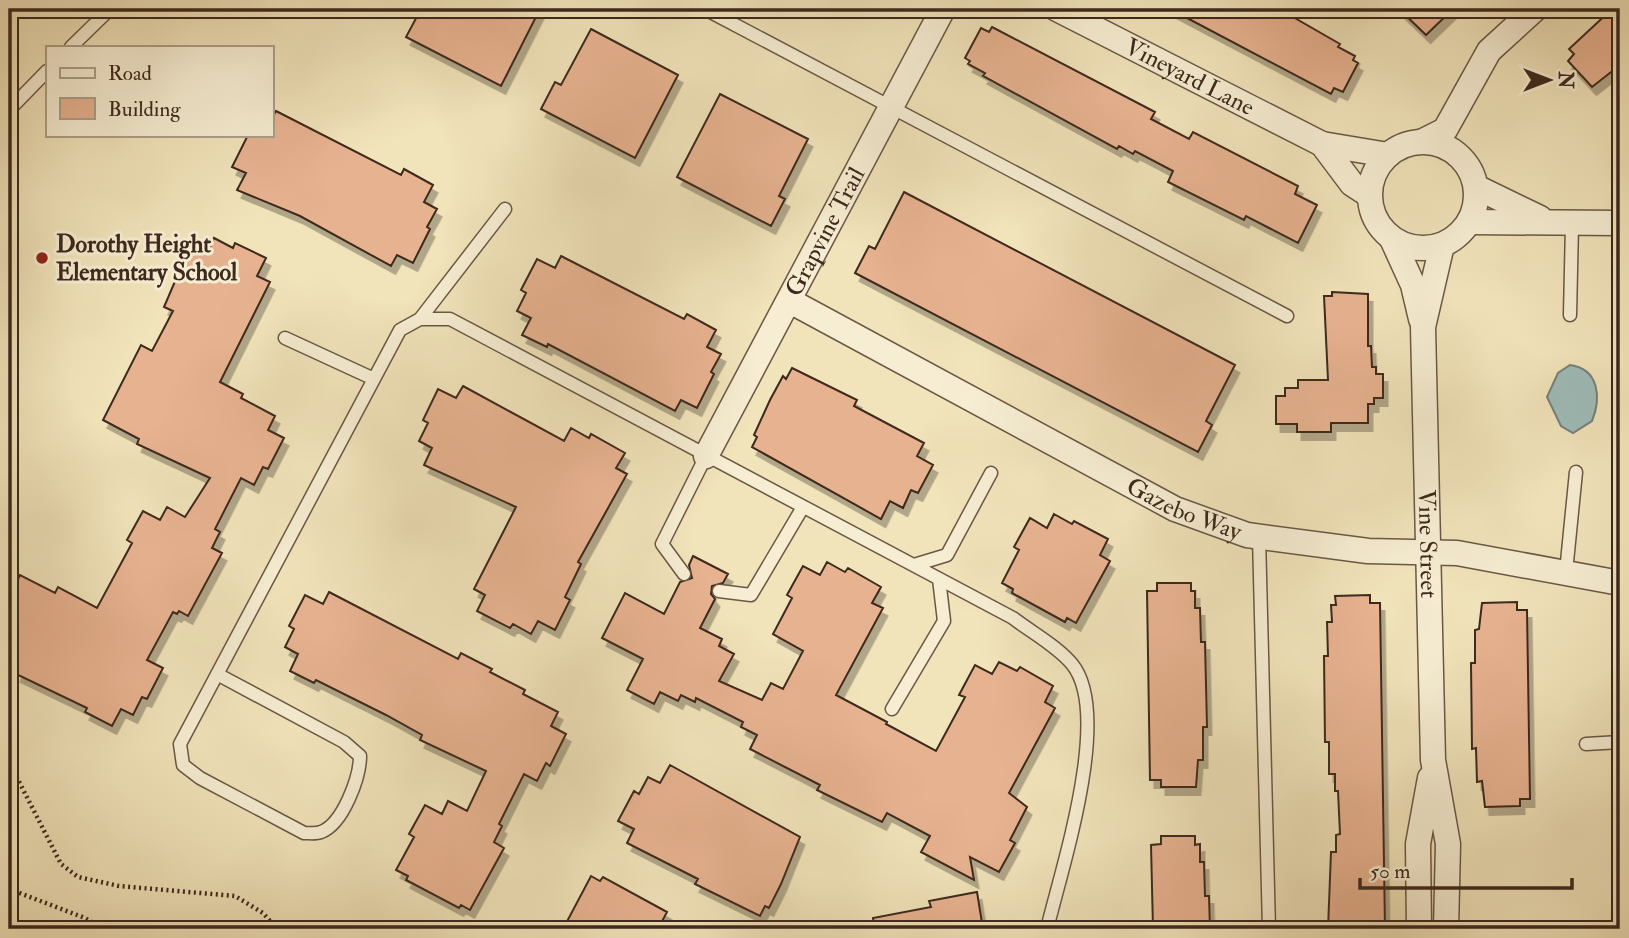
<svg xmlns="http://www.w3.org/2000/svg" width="1629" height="938" viewBox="0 0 1629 938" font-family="'IM FELL Double Pica',serif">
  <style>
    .water { fill: #9ebcb9; stroke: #77817b; stroke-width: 2 }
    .building { fill: #e7b290; stroke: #3d291e; stroke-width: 2; filter: url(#shadow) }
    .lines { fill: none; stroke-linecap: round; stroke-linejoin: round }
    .lane-casing { stroke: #6a5845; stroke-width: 15 }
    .street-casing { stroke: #6a5845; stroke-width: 27 }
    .path { stroke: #3d291e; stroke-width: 4.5; stroke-dasharray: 2 3.5; stroke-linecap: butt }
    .lane { stroke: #f6edd2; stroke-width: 12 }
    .street { stroke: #f6edd2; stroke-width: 24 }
    .poi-dot { fill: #8f2418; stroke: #f6edd2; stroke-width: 2.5 }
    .labels { text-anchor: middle; stroke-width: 6; stroke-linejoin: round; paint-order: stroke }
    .street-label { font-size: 24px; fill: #3d291e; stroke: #f6edd2 }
    .poi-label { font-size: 24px; font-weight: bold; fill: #3d291e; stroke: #f6edd2; text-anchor: start }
  </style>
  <defs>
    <filter id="shadow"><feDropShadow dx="4.5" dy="8" stdDeviation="0" flood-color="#0004"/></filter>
  </defs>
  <rect width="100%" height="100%" fill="#f1e3ba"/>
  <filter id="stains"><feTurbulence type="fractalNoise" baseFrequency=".00286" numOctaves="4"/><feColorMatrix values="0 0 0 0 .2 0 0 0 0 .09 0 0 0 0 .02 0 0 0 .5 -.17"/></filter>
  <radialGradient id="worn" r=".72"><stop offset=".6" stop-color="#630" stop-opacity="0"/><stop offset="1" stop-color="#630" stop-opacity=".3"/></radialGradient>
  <path class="water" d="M 1570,365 C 1600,369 1601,399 1592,421 L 1573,433 L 1561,426 L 1547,397 L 1558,373 Z"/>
  <path class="building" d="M 421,9 L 540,9 L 501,86 L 406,37 Z
    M 1170,9 L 1279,9 L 1340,44 L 1338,47 L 1355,56 L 1353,60 L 1358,63 L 1343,92 L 1334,88 L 1331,94 Z
    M 1399,9 L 1453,9 L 1426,35 Z
    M 1612,9 L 1620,9 L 1620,65 L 1592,87 L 1568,61 L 1574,54 L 1569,49 Z
    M 992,27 L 1155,112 L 1151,119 L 1189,139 L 1193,132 L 1298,186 L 1295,194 L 1317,205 L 1298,243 L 1246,216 L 1244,220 L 1168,182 L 1173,171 L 1135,151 L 1133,154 L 1119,146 L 1117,149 L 983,76 L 985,73 L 968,64 L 970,61 L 965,58 L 981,28 L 989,32 Z
    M 591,29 L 678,75 L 635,158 L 541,109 L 555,82 L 561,85 Z
    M 720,94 L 808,139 L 779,196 L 785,199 L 771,226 L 677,177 Z
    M 276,111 L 401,175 L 404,169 L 433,185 L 424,202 L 437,209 L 427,227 L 430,229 L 413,263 L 397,255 L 391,266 L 300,216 L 237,190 L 246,173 L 232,167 L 248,135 L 271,135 L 271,120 Z
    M 904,192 L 1235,365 L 1206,421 L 1212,425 L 1198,452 L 855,273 L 869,246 L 875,249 Z
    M 214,238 L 233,248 L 235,243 L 266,258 L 257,276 L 270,282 L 220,382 L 243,394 L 241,398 L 275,416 L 268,430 L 284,438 L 268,469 L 263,467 L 254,485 L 241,478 L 215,529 L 220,532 L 212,548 L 222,553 L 188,616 L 179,611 L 177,614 L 173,612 L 147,660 L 163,668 L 147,699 L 142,697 L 133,715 L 121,709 L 112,726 L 85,712 L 87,708 L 16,674 L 18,669 L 9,664 L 9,598 L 20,575 L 55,593 L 58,587 L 97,608 L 132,543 L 127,540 L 143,511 L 160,520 L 167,507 L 185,517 L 210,478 L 137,444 L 139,439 L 103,420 L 141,345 L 152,351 L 173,311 L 164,307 L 191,244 L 208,252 Z
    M 561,256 L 684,319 L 687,314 L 716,330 L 707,347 L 721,354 L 711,372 L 714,374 L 697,408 L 681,400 L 675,411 L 548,344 L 547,347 L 522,335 L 531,318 L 517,311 L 526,293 L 521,290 L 537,259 L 555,268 Z
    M 1332,292 L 1368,294 L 1368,346 L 1371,346 L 1372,367 L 1376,367 L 1376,374 L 1383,374 L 1383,398 L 1374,398 L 1374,404 L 1368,404 L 1368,423 L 1331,423 L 1331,432 L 1297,432 L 1297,424 L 1276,424 L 1276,396 L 1285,396 L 1285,388 L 1298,388 L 1298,380 L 1328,380 L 1324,296 L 1332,296 Z
    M 792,368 L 857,400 L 854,406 L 924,443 L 917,456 L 933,465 L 918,493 L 911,490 L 903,508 L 890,501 L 881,519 L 752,447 L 757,437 L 754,435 L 770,400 L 783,376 L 786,379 Z
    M 463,386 L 564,441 L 571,428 L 589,438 L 591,434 L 625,453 L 616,468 L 627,474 L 578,562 L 581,564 L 565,597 L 570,600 L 555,630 L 538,621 L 531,634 L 513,624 L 510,628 L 477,611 L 485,595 L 474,589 L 516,507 L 424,465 L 432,448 L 419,441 L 428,423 L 423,420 L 438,389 L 456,398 Z
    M 1054,514 L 1072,524 L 1074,521 L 1108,539 L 1100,555 L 1110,561 L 1076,623 L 1067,618 L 1065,622 L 1012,593 L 1013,589 L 1002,583 L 1019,550 L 1014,547 L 1030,518 L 1047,528 Z
    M 693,556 L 728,574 L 723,583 L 712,586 L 711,594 L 715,599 L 700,628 L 722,639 L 719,646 L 734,654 L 719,681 L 762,700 L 771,683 L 783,689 L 803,651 L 773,634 L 792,598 L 787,595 L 803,566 L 820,575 L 827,562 L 845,572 L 848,568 L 881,587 L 872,603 L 883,608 L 836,695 L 887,722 L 886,724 L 936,751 L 965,697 L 959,695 L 975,665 L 992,674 L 999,662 L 1017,671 L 1020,667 L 1053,686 L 1045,702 L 1055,708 L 1009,793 L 1027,807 L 1010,840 L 1015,843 L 999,872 L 970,857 L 974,880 L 921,852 L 930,836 L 887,813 L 882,822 L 817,790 L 820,785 L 750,749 L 757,735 L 741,727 L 743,722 L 696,698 L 695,702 L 681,695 L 678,701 L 660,692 L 654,704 L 627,690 L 643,659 L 602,638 L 625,593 L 664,614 L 680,582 L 692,578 L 689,565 Z
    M 1157,583 L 1191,583 L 1191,591 L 1195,591 L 1195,608 L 1200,608 L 1201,642 L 1205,642 L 1207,727 L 1203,727 L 1203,760 L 1198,760 L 1196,787 L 1161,787 L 1161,780 L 1150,780 L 1147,591 L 1157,591 Z
    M 329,592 L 458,659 L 461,653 L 492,669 L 490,672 L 525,690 L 523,694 L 558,712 L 551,726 L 566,734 L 550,766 L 546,763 L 537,781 L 524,774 L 499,824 L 502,826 L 494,842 L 504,848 L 470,910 L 461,905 L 459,908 L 406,880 L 408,876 L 396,870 L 414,837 L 409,834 L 425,805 L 442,814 L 448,801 L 467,811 L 486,771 L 420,740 L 422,735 L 386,715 L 316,680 L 314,683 L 290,671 L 298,654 L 285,647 L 294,629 L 289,626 L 305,595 L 323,604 Z
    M 1370,595 L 1370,603 L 1380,603 L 1385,929 L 1328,929 L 1331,852 L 1336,852 L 1336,835 L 1340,834 L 1338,791 L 1335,791 L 1335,774 L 1329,774 L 1329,742 L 1325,742 L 1324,656 L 1328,656 L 1327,622 L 1332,622 L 1331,605 L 1336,605 L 1335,596 Z
    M 1517,602 L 1517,610 L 1527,610 L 1530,799 L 1520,799 L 1520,806 L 1485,807 L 1482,781 L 1477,782 L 1476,748 L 1472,749 L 1471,663 L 1475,663 L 1475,630 L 1479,629 L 1482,603 Z
    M 670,765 L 800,837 L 781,884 L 769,908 L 765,906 L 760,916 L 695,884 L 698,879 L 627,843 L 634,829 L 618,821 L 634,791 L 639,794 L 648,777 L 660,783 Z
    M 1161,836 L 1195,836 L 1195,845 L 1200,844 L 1200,862 L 1204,862 L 1205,896 L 1209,896 L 1210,929 L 1153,929 L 1151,845 L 1161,844 Z
    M 591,876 L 600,881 L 603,877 L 667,912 L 658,929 L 563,929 Z
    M 977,892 L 983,929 L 874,929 L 873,918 L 931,907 L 929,901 Z"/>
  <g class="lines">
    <defs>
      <path id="lane" d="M 705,9 L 1287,316
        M 71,47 L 110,9
        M 9,110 L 47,71
        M 1570,315 L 1572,225
        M 420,319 L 505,209
        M 285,338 L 374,379
        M 1259,537 L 1269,929
        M 914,565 L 947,555 L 991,473
        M 1566,572 L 1576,472
        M 684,574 L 662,544 L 706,456
        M 719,591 L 751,595 L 803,507
        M 217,674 L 344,742 L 360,756 C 360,777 343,824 321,832 C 316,834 310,833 304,833 L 200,778 L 183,765 L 180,744 L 400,330 L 420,319 L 450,319 L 1013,618 C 1031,632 1057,646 1072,664 C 1113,714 1061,870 1047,929
        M 892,709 L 944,621 L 939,579
        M 1586,744 L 1620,742"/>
      <g id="street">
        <path id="s1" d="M 1057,9 L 1322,144 L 1388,155"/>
        <path d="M 1423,141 L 1445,130 L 1489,51 L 1535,9"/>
        <circle cx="1423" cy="195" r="53"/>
        <path d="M 1322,144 L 1352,184 L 1369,195"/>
        <path d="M 1476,187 L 1540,218"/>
        <path d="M 1469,222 L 1620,223"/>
        <path d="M 1392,239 L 1413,285 L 1421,319"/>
        <path id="s2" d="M 1442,245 L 1423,327 L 1433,760 L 1448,844 L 1446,929"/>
        <path id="s3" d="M 790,301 L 1175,509 L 1247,535 L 1368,551 L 1457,553 L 1620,583"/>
        <path id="s4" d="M 706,456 L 943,9"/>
        <path d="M 1419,929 L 1418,844 L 1430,778"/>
      </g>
    </defs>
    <use href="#lane" class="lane-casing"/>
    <use href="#street" class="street-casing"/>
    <path class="path" d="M 9,762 L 61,864 L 78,877 L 119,886 L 235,896 L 263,913 L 277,929
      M 9,889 L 85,918 L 104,929"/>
    <use href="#lane" class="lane"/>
    <use href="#street" class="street"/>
  </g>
  <circle class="poi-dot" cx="42" cy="258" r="7"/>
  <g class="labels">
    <g class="street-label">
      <text dy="8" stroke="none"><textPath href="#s1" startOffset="149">Vineyard Lane</textPath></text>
      <text dy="8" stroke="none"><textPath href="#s4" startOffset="254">Grapvine Trail</textPath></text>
      <text dy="8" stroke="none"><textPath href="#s3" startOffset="446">Gazebo Way</textPath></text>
      <text dy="8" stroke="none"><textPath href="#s2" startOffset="301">Vine Street</textPath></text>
    </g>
    <g class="poi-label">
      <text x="56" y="252">Dorothy Height<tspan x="56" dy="28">Elementary School</tspan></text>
    </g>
  </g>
  <rect width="1629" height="938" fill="none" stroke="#f1e3ba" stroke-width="35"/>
  <rect x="10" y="10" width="1608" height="917" fill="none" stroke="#3d291e" stroke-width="3.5"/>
  <rect x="18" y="18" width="1594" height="903" fill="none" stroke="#3d291e" stroke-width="2"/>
  <rect x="46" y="46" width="228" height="91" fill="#f6edd2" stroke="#ac9f8a" stroke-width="2"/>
  <rect x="60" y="68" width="35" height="10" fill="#f6edd2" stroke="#ac9f8a" stroke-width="2"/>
  <text x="108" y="80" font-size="21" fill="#3d291e">Road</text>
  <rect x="60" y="98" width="35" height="21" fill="#e7b290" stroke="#ac9f8a" stroke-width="2"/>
  <text x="108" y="116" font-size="21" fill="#3d291e">Building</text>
  <g transform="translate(1549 80) rotate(90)" stroke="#f6edd2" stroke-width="5" paint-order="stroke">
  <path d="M0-5L12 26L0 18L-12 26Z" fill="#3d291e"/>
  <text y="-10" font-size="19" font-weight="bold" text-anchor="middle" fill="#3d291e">N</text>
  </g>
  <path d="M1360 878v10h212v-10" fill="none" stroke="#3d291e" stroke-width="3.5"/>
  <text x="1370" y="878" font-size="21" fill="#3d291e" stroke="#f6edd2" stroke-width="5" paint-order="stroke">50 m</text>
  <rect width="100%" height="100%" filter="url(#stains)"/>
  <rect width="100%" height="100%" fill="url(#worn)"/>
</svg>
